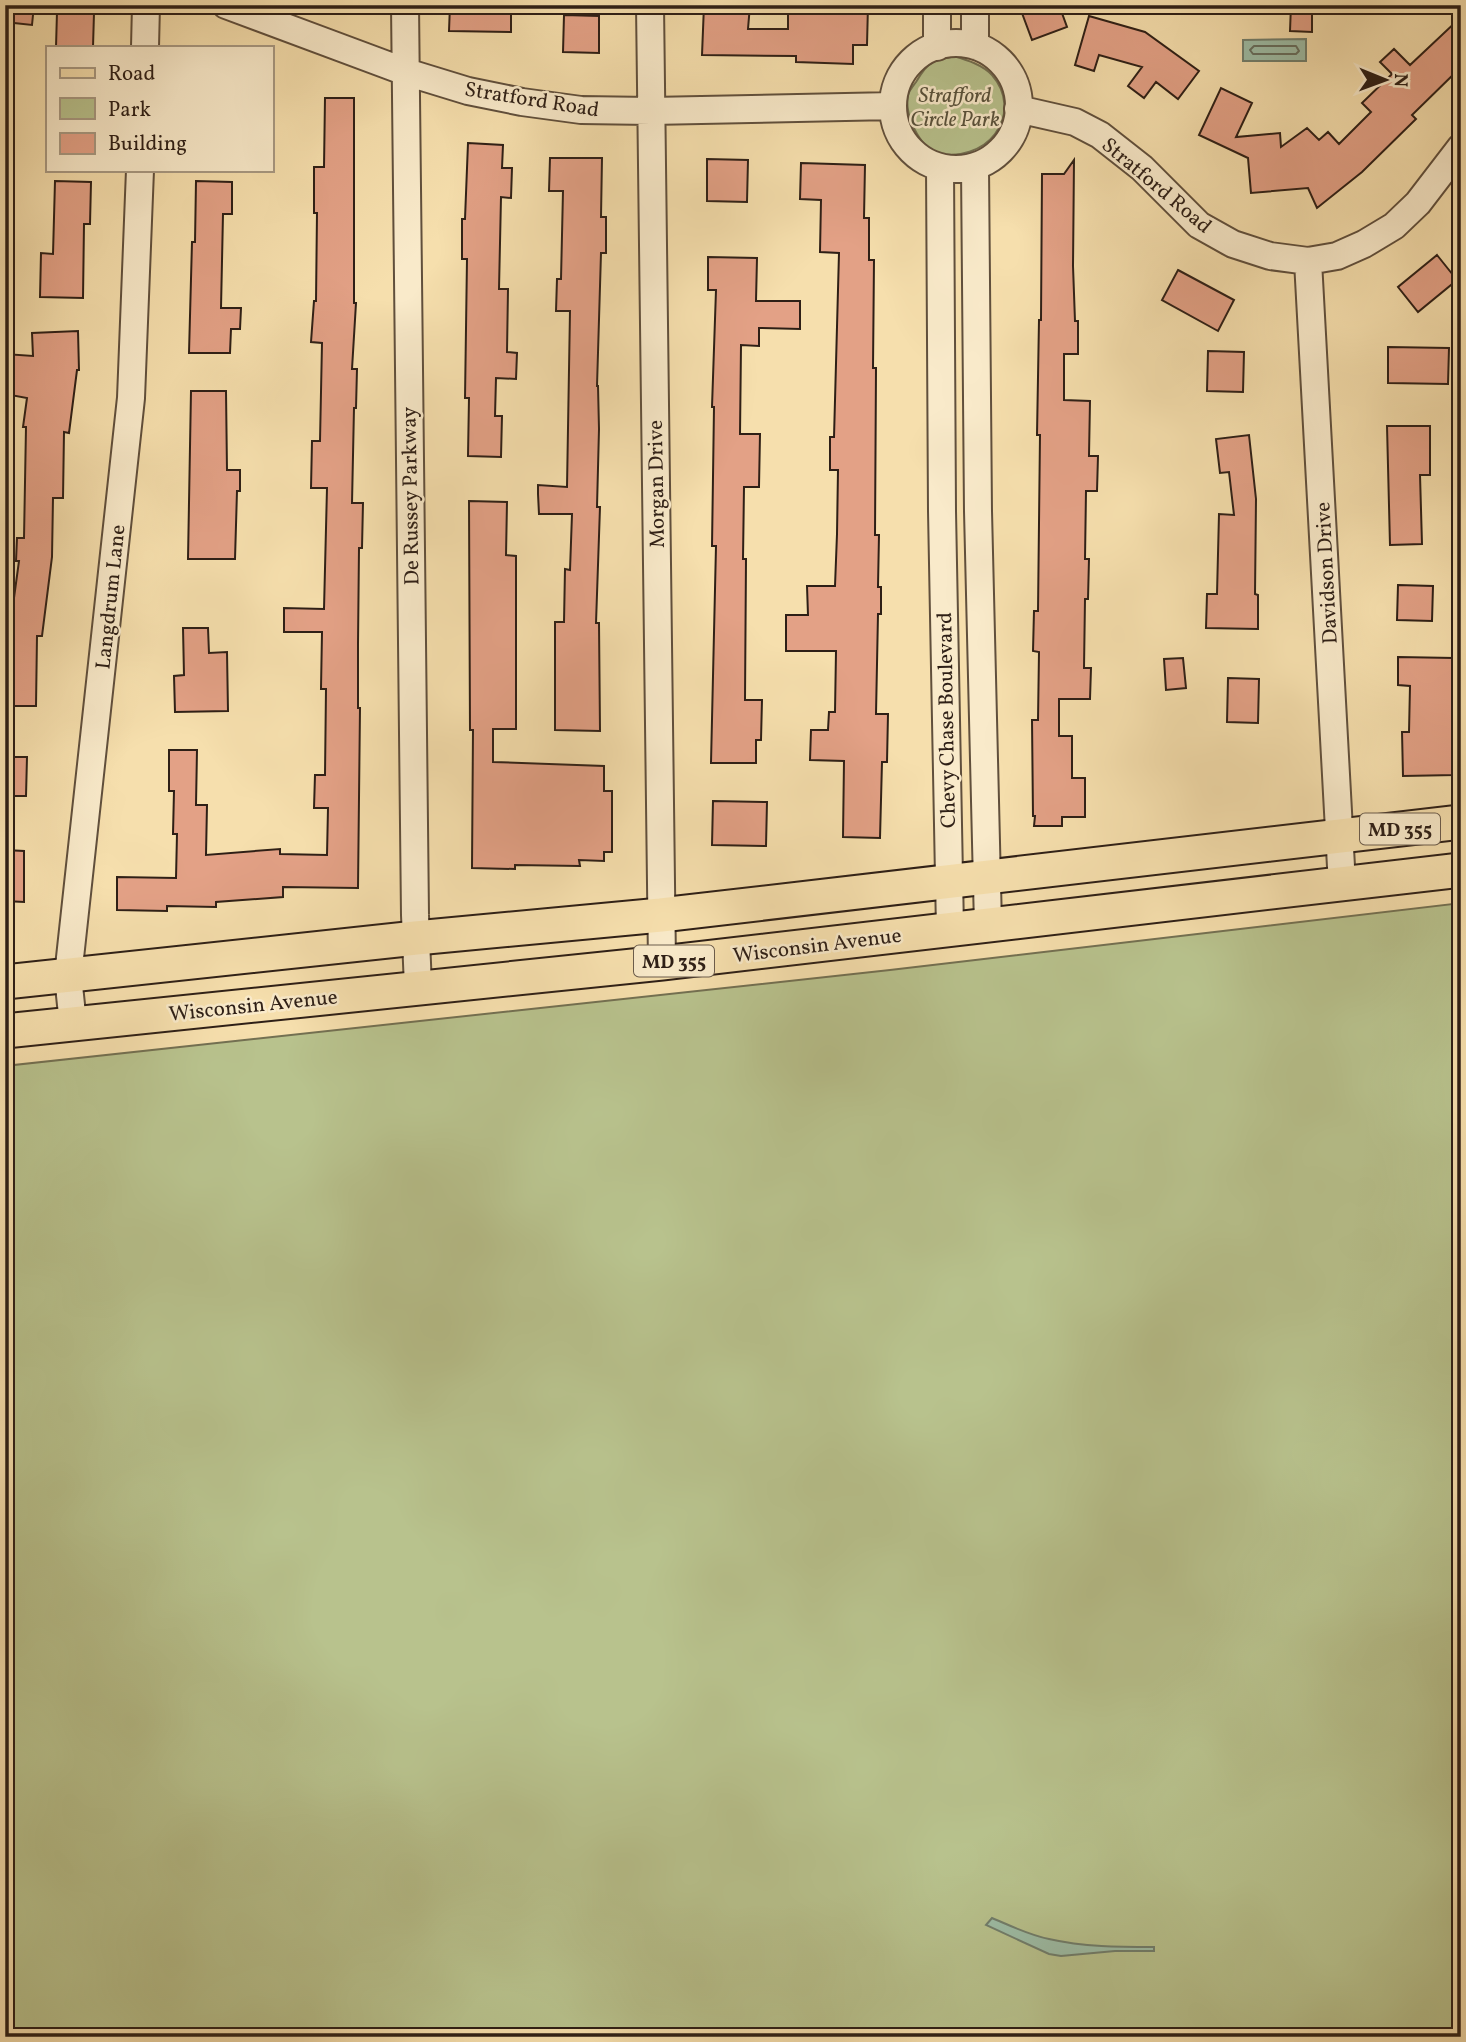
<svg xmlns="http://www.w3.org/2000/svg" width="1466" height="2042" viewBox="0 0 1466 2042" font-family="Vollkorn,serif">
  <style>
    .green { fill: #b8c28d; stroke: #737052; stroke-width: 2 }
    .water { fill: #9dbda6; stroke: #717e6c; stroke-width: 2 }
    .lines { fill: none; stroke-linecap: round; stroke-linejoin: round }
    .shore { stroke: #666e5e; stroke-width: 2 }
    .building { fill: #e3a186; stroke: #2e1f16; stroke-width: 2 }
    .minor-casing { stroke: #604f3c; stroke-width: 30 }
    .major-casing { stroke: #2e1f16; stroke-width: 37 }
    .minor { stroke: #f9eaca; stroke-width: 26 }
    .major { stroke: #f6dfad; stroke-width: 33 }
    .labels { text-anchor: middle; stroke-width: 5; stroke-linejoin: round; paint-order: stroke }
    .shield { fill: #f9eaca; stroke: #6b5c4c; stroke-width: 2 }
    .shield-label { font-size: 19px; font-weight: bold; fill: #2e1f16 }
    .park-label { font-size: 21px; font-style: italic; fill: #57503a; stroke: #f9eaca }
    .street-label { font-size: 21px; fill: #2e1f16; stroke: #f9eaca }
  </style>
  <rect width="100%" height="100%" fill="#f6dfad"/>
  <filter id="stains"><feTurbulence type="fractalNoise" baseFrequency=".00286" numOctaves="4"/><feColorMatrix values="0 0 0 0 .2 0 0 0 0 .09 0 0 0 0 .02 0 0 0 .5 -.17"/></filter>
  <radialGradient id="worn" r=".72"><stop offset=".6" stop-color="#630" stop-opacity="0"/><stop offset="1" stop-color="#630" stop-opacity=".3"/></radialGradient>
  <path class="green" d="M 954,56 C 967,60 983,65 992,75 C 1007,92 1009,115 995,134 C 983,150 958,159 938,153 C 919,147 904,114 908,95 C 909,91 913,86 916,82 C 920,75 927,65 933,62 C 939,59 948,58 954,56 Z
    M 1461,903 L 1461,2037 L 5,2037 L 5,1066 L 890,970 Z"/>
  <path class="water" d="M 1306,39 L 1306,61 L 1243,61 L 1243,40 Z
    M 992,1918 C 1011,1926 1029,1935 1049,1939 C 1084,1947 1119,1947 1154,1947 L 1154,1951 L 1115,1951 L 1061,1956 L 1049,1954 L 986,1925 Z"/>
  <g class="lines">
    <path class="shore" d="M 1254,46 L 1296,46 L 1299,51 L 1296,54 L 1253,54 L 1250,50 Z"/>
  </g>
  <path class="building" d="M 5,5 L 34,5 L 32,25 L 5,22 Z
    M 450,5 L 511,5 L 511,32 L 449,31 Z
    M 704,5 L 750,5 L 748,29 L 788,29 L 788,5 L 868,5 L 867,45 L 853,45 L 853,64 L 796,62 L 796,56 L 702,55 Z
    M 1019,5 L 1059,5 L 1067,27 L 1032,40 Z
    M 1291,5 L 1312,5 L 1312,32 L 1290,31 Z
    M 57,12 L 94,13 L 93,47 L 56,47 Z
    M 564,15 L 599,16 L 599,53 L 563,52 Z
    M 1089,16 L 1145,32 L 1199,71 L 1178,99 L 1156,82 L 1144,98 L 1128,86 L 1142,67 L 1099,55 L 1094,71 L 1075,65 Z
    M 1461,17 L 1461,67 L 1412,115 L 1416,119 L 1362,172 L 1317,208 L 1308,188 L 1251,193 L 1248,158 L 1199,135 L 1221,88 L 1252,103 L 1236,137 L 1280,133 L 1281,147 L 1307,128 L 1319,140 L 1328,132 L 1339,144 L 1371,112 L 1362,103 L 1392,74 L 1380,62 L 1394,49 L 1410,65 Z
    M 325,98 L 354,98 L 354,303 L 356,303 L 352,369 L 357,369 L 356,408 L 354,408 L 352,503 L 363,503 L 362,548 L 359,548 L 358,644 L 358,708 L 360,708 L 358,888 L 283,887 L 283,897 L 216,902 L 216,907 L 167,906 L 167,911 L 117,910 L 117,877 L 176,878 L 177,834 L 173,834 L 174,791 L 169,791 L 169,750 L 197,750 L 196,805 L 207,805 L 206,855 L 280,849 L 280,854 L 327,855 L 328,808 L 314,808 L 315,775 L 325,775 L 326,689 L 321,689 L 322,632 L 284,632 L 284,608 L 324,609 L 327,488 L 311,488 L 312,441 L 320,441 L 322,343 L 311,342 L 314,301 L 316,301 L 317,213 L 314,213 L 314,167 L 324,167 Z
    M 468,143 L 503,145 L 502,168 L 512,168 L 511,198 L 501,197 L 499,289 L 508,289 L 507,352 L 517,353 L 516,379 L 496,378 L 495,416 L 502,416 L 501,457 L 468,456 L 469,398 L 465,398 L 467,259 L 462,259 L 462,219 L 465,219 Z
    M 550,158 L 602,158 L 601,217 L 606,217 L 606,253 L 601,253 L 597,386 L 598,386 L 599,429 L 597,507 L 600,507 L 596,623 L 599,623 L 600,731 L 555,730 L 555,622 L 564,622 L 565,569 L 570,570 L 572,514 L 539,514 L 538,494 L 538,485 L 567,487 L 570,311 L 556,311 L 557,279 L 561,279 L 563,191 L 549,191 Z
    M 707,159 L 748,160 L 747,202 L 707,201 Z
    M 1074,160 L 1073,266 L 1075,321 L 1078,321 L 1078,354 L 1064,354 L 1064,400 L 1090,401 L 1089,456 L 1098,456 L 1097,491 L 1086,491 L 1085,559 L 1089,559 L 1088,599 L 1085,599 L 1084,668 L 1091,668 L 1090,699 L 1059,699 L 1059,736 L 1072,736 L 1072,778 L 1085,778 L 1085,817 L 1062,817 L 1062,826 L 1034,826 L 1035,816 L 1033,816 L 1032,720 L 1038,720 L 1039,652 L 1033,651 L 1034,611 L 1038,611 L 1040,435 L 1037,435 L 1039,320 L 1041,320 L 1042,174 L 1064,174 Z
    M 801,163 L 865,165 L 864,218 L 869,218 L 869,260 L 874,260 L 873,368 L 876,368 L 875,535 L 879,535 L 878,587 L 881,587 L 881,614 L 878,614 L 876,714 L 888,714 L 887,762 L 882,762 L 880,838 L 843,837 L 844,761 L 810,760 L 811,730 L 828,730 L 829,712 L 835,712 L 836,651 L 786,651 L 786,615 L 808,615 L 807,586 L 835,586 L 837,534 L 838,470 L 830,470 L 830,437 L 834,437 L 839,253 L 820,252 L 821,200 L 800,199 Z
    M 55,181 L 91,182 L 90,224 L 84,224 L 83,298 L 40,297 L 41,253 L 53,254 Z
    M 196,181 L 232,182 L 232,214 L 223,214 L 221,308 L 241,308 L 240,329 L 231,329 L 230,353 L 189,353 L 192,242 L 195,242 Z
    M 1437,255 L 1457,280 L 1418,312 L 1398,287 Z
    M 708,257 L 757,258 L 756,301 L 800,301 L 800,329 L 759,328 L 759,346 L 741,345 L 740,434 L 760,434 L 759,487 L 744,487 L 743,559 L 746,559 L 745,700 L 762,700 L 761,740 L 756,740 L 756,763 L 711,763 L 716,546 L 712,546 L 714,407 L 712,407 L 716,290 L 708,290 Z
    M 1178,270 L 1234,300 L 1218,331 L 1162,300 Z
    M 78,331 L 79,370 L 77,370 L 69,433 L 64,432 L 63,498 L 53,498 L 52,557 L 42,636 L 37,636 L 36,706 L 5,706 L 5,664 L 19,561 L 16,561 L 17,538 L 24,538 L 26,427 L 23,427 L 27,398 L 5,394 L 5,354 L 33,356 L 32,333 Z
    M 1388,347 L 1449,348 L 1448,384 L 1388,383 Z
    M 1208,351 L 1244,352 L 1243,392 L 1207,391 Z
    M 191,391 L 226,391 L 227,470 L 240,470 L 240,491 L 237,491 L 235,559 L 188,559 Z
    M 1387,426 L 1430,426 L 1430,475 L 1420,475 L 1422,544 L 1390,545 Z
    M 1249,435 L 1256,499 L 1255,594 L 1258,595 L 1258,629 L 1206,628 L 1207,594 L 1217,594 L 1219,514 L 1234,515 L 1229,472 L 1220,473 L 1216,439 Z
    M 469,501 L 507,502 L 506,555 L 516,556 L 516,729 L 493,729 L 493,762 L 604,766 L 604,791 L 612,791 L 612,852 L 604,852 L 604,861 L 579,860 L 580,866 L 515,865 L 515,869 L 472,868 L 473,730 L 470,730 Z
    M 1398,585 L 1433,586 L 1432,621 L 1397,620 Z
    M 183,628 L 208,628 L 209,653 L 227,652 L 228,711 L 175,712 L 174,676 L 184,675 Z
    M 1398,657 L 1454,658 L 1453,731 L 1455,731 L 1455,775 L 1403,776 L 1402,732 L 1409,732 L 1410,686 L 1398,685 Z
    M 1183,658 L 1186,688 L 1166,690 L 1164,659 Z
    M 1228,678 L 1259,679 L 1258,723 L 1227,722 Z
    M 5,757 L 27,757 L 26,796 L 5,796 Z
    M 713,801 L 767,802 L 766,846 L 712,845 Z
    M 5,850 L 24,851 L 24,902 L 5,901 Z"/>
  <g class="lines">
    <defs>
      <path id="minor" d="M 226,5 L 406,72 L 468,91 L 522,102 L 581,110 L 651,111 L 893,106
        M 405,5 L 415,915 L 418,987
        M 650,5 L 662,963
        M 937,5 L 937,47
        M 975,5 L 975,46
        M893 106a63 63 0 1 1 126 0a63 63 0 1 1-126 0Z
        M 145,47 L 146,5
        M 1018,109 L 1075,122 L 1100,135 L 1142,168 L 1199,225 L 1233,244 L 1270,256 L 1308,261 L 1337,256 L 1364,244 L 1394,226 L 1418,203 L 1461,147
        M 940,167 L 942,511 L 950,929
        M 975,167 L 978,511 L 988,925
        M 1308,261 L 1342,885
        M 73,1024 L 68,976 L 131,398 L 140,170"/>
      <path id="major" d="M 5,982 L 416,938 L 661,915 L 1461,822
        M 5,1031 L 662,963 L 1461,870"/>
    </defs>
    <use href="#minor" class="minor-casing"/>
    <use href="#major" class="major-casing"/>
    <use href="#minor" class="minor"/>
    <use href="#major" class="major"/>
  </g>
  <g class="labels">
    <g class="shield">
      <rect x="1360" y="813.5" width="80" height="31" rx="5"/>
      <rect x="634" y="945.5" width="80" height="31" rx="5"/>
    </g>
    <g class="shield-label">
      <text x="1400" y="836">MD 355</text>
      <text x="674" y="968">MD 355</text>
    </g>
    <g class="park-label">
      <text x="955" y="102">Strafford<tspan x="955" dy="24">Circle Park</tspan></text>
    </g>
    <g class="street-label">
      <text transform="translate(532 99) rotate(9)" y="7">Stratford Road</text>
      <text transform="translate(1157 185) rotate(40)" y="7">Stratford Road</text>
      <text transform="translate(656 484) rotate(-91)" y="7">Morgan Drive</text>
      <text transform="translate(410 496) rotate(-91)" y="7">De Russey Parkway</text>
      <text transform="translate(1326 573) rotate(-93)" y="7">Davidson Drive</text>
      <text transform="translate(110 597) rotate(-84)" y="7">Langdrum Lane</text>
      <text transform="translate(946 720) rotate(-91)" y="7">Chevy Chase Boulevard</text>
      <text transform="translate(817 945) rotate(-7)" y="7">Wisconsin Avenue</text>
      <text transform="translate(253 1005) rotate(-6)" y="7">Wisconsin Avenue</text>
    </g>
  </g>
  <rect width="1466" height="2042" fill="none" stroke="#f6dfad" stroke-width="28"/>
  <rect x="7" y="7" width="1452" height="2028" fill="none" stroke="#2e1f16" stroke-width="3.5"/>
  <rect x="14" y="14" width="1438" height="2014" fill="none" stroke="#2e1f16" stroke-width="2"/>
  <rect x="46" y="46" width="228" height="126" fill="#f9eaca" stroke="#a89982" stroke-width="2"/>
  <rect x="60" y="68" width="35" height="10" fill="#f6dfad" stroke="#a89982" stroke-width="2"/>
  <text x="108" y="80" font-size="21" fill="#2e1f16">Road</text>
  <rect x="60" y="98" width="35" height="21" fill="#b8c28d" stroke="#a89982" stroke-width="2"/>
  <text x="108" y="116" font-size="21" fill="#2e1f16">Park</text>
  <rect x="60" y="133" width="35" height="21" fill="#e3a186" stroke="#a89982" stroke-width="2"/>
  <text x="108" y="150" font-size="21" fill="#2e1f16">Building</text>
  <g transform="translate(1385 80) rotate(91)" stroke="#f9eaca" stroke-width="5" paint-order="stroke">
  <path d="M0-5L12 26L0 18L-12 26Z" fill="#2e1f16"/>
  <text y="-10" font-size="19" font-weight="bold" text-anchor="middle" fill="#2e1f16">N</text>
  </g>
  <rect width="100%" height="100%" filter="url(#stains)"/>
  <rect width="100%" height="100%" fill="url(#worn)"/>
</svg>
